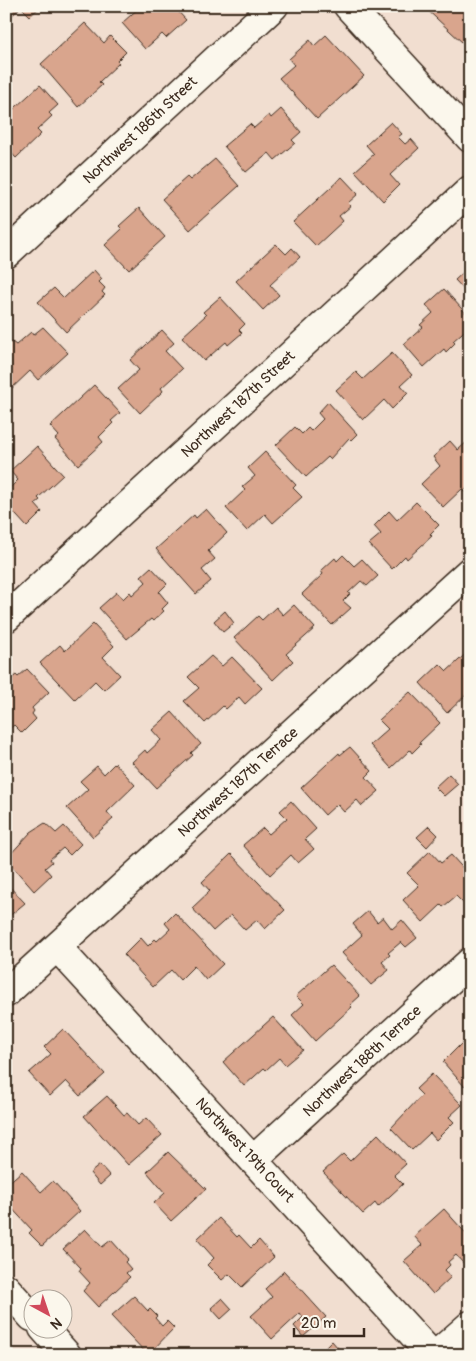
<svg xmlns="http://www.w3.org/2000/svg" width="476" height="1361" viewBox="0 0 476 1361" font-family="Pangolin,sans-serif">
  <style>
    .building { fill: #d9a58d; stroke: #3b2a1e }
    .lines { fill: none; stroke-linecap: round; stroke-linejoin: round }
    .minor-casing { stroke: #3b2a1e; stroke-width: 31 }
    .minor { stroke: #fbf7ec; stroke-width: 28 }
    .labels { text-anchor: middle; stroke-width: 4; stroke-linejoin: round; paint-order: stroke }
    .street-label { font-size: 15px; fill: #3b2a1e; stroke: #fbf7ec }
  </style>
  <rect width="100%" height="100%" fill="#f1ded0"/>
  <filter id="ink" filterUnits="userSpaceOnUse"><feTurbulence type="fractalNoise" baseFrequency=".02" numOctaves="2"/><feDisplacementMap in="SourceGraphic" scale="10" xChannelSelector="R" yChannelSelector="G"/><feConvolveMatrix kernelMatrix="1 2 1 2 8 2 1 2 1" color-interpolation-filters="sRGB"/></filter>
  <g filter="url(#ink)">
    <path class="building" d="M 6,6 L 41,6 L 30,16 L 21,7 L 6,21 Z
      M 141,6 L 173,6 L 186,20 L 166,38 L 162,34 L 145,49 L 122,23 Z
      M 423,6 L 470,6 L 470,20 L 465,25 L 470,30 L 470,37 L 463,43 Z
      M 85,23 L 104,43 L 110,36 L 126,52 L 117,61 L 119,63 L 99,82 L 102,85 L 78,107 L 41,64 Z
      M 326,35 L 364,76 L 317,119 L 279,78 L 294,65 L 289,59 L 310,40 L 314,46 Z
      M 40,85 L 58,105 L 49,113 L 52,116 L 37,130 L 41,134 L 16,158 L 6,147 L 6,116 Z
      M 281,109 L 301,132 L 292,140 L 295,143 L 275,160 L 269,153 L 246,172 L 224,146 L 250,124 L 254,128 L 269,115 L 271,118 Z
      M 391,122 L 402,134 L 398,137 L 405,144 L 411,139 L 419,148 L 390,175 L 399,185 L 383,201 L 355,171 L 374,154 L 366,145 Z
      M 215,159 L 239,186 L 190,230 L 162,199 L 187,177 L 190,180 Z
      M 342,177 L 358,194 L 348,203 L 351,206 L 339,216 L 343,221 L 316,246 L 293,222 Z
      M 139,208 L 165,237 L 129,270 L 105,245 L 122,229 L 119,226 Z
      M 276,244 L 286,254 L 292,248 L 300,257 L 270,285 L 279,295 L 263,310 L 236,281 Z
      M 470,263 L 470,296 L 455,280 L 468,268 L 467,266 Z
      M 94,270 L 102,279 L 99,282 L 105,288 L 102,292 L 105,295 L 66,332 L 38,302 L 54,288 L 64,298 Z
      M 444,289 L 470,318 L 470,326 L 453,341 L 455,343 L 446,352 L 444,349 L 424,367 L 404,344 L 423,327 L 420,325 L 433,313 L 426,305 Z
      M 220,297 L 245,324 L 239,330 L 242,333 L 228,345 L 226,342 L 204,361 L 182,337 L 206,315 L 203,312 Z
      M 43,327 L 68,353 L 38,380 L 30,371 L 10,390 L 6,385 L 6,347 L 12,342 L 16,345 L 31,332 L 33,335 Z
      M 162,330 L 174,343 L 165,351 L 182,369 L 161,388 L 163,391 L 140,413 L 118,389 L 139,370 L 130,360 Z
      M 392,353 L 412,375 L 401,385 L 408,393 L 392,409 L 384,400 L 363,420 L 336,390 L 356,372 L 363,379 Z
      M 94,385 L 120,413 L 111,421 L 113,423 L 99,437 L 103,442 L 78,465 L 55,439 L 59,436 L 50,426 Z
      M 328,402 L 357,434 L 351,440 L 349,438 L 330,459 L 328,457 L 306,477 L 276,445 L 295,427 L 302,434 L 308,428 L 311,431 L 323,419 L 318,413 Z
      M 470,439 L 470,485 L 464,491 L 462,489 L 443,507 L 421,484 L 440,466 L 433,457 L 450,441 L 458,450 Z
      M 37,446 L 63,475 L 38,498 L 40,500 L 35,504 L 42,512 L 27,527 L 6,504 L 6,492 L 18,480 L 10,471 Z
      M 265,452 L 296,485 L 293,488 L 302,497 L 273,523 L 265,514 L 247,531 L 226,508 L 245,490 L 242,487 L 255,476 L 248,468 Z
      M 416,502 L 439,525 L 430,534 L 432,536 L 407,559 L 405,556 L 392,569 L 369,544 L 381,534 L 374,526 L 389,511 L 397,520 Z
      M 206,509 L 227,533 L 208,551 L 215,559 L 202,570 L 211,581 L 196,594 L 156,549 L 194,515 L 196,518 Z
      M 343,555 L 354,566 L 362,559 L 378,576 L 367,586 L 361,581 L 348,593 L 350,594 L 343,601 L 351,608 L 332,625 L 302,594 L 323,574 L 321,571 L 335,558 L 337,561 Z
      M 151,567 L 167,584 L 159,592 L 168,603 L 162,609 L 164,611 L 153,621 L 151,619 L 127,639 L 99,608 L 117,592 L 123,599 L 130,592 L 132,595 L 146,582 L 141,576 Z
      M 294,605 L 315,628 L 286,654 L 293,661 L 273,680 L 234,638 L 258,616 L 262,620 L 276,607 L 283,615 Z
      M 225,611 L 234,623 L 223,632 L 214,621 Z
      M 93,624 L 114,646 L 103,657 L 120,675 L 104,690 L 95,681 L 75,700 L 40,663 L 60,645 L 65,651 Z
      M 470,650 L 470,695 L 468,693 L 447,713 L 420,683 L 440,664 L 447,671 Z
      M 211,656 L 222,666 L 232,657 L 262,688 L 245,704 L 239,697 L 226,709 L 223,706 L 205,723 L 184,701 L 199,688 L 188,677 Z
      M 27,669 L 49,692 L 32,708 L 34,711 L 32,714 L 36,719 L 22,733 L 14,725 L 6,732 L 6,683 L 16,675 L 18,677 Z
      M 410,692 L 440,723 L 419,743 L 421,744 L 412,753 L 410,750 L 391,768 L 370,745 L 388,729 L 379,720 Z
      M 172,712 L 201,744 L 191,753 L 193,755 L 156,788 L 132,762 L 145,750 L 147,753 L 161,740 L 152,730 Z
      M 350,747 L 372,771 L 366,777 L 379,791 L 362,806 L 357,800 L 344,812 L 337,804 L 325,815 L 301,788 L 339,753 L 340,755 Z
      M 115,763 L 135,785 L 107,812 L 113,819 L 93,837 L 67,808 L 88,789 L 80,781 L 97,766 L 104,774 Z
      M 449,774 L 458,784 L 444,796 L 435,787 Z
      M 291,801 L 316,829 L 305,839 L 314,849 L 298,863 L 291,855 L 270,875 L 243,845 L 263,828 L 269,834 L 287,818 L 280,811 Z
      M 45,823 L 56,833 L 64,826 L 81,844 L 70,855 L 63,848 L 50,859 L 52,862 L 45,868 L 51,875 L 34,891 L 6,859 L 31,832 Z
      M 429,826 L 438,835 L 427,847 L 417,837 Z
      M 470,843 L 470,855 L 464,848 Z
      M 430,851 L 441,863 L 451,855 L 470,876 L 470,897 L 463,903 L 456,896 L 443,907 L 441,905 L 423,922 L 403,900 L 419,885 L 407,873 Z
      M 231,854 L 285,910 L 265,929 L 257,920 L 245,930 L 231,915 L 213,931 L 192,908 L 210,891 L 202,882 Z
      M 6,883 L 25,903 L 7,918 L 6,917 Z
      M 368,911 L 377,922 L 383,917 L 392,929 L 402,920 L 417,938 L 406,947 L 401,942 L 388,953 L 390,955 L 382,962 L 389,970 L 371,985 L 342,953 L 362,935 L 353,924 Z
      M 175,913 L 223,964 L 206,980 L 194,966 L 180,980 L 171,970 L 153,987 L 124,955 L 141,938 L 148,946 L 155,939 L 157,941 L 170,929 L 165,923 Z
      M 331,965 L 360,996 L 350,1005 L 352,1007 L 315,1041 L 292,1015 L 304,1004 L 296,996 Z
      M 273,1017 L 303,1050 L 285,1065 L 279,1058 L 266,1070 L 264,1068 L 244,1086 L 223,1062 Z
      M 63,1029 L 105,1074 L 80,1096 L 66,1081 L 50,1096 L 29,1073 L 51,1054 L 44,1047 Z
      M 470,1035 L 470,1081 L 464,1086 L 443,1062 Z
      M 432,1074 L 462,1105 L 449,1117 L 454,1122 L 436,1140 L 430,1133 L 412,1150 L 391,1128 L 422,1095 L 416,1089 Z
      M 107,1096 L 124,1115 L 127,1113 L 138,1125 L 146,1118 L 162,1135 L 128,1165 L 84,1116 Z
      M 378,1134 L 406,1164 L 394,1175 L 403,1184 L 378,1207 L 375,1203 L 363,1214 L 323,1172 L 343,1154 L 350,1161 Z
      M 168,1152 L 206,1189 L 171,1221 L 154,1203 L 165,1193 L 147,1172 Z
      M 100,1165 L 110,1176 L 100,1185 L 90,1173 Z
      M 22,1171 L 41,1192 L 53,1181 L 80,1211 L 42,1246 L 29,1233 L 32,1230 L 6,1202 L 6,1185 Z
      M 444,1209 L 470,1238 L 470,1257 L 463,1263 L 456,1255 L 448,1262 L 450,1265 L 445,1270 L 451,1277 L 433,1294 L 404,1261 L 422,1245 L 414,1236 Z
      M 219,1218 L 237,1237 L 239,1235 L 251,1248 L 259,1240 L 274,1257 L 242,1287 L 229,1274 L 222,1280 L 207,1265 L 214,1258 L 197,1239 Z
      M 85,1229 L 102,1247 L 111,1240 L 128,1259 L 125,1262 L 131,1269 L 126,1273 L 130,1277 L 98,1307 L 83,1291 L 90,1283 L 79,1271 L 81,1268 L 63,1249 Z
      M 284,1271 L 326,1317 L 303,1337 L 294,1326 L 303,1317 L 300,1313 L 272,1339 L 251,1316 L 272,1297 L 265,1289 Z
      M 134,1296 L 148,1311 L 150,1309 L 157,1316 L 155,1318 L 162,1326 L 167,1321 L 174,1328 L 148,1355 L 111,1316 Z
      M 222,1298 L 232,1309 L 221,1319 L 211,1308 Z
      M 332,1341 L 344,1355 L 318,1355 Z"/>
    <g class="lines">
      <defs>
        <path id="minor" d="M 348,6 L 470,138
          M 6,254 L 274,6
          M 6,618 L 470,190
          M 57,947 L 432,1355
          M 6,993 L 470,571
          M 254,1159 L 470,962
          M 6,1288 L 32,1317
          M 43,1328 L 67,1355
          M 436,1355 L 470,1325"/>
      </defs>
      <use href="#minor" class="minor-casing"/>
      <use href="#minor" class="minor"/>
    </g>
  </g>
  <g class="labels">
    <g class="street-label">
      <text transform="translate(140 130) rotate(-43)" y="5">Northwest 186th Street</text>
      <text transform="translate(238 404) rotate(-43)" y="5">Northwest 187th Street</text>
      <text transform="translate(238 782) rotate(-42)" y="5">Northwest 187th Terrace</text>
      <text transform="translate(362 1061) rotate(-43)" y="5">Northwest 188th Terrace</text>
      <text transform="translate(245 1150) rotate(47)" y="5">Northwest 19th Court</text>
    </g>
  </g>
  <rect width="476" height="1361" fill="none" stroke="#fbf7ec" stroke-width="25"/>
  <rect x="12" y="12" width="451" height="1336" fill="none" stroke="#3b2a1e" stroke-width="2" filter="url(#ink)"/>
  <g transform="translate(48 1314) rotate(140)"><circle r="24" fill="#fbf7ec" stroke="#aea59a"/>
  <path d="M0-4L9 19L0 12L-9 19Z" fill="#d1495b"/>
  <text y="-8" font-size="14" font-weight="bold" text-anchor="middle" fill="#3b2a1e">N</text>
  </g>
  <path d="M294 1328v8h70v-8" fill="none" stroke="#3b2a1e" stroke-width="2.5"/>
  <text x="301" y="1328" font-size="15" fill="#3b2a1e" stroke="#fbf7ec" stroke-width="4" paint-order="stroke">20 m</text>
</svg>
